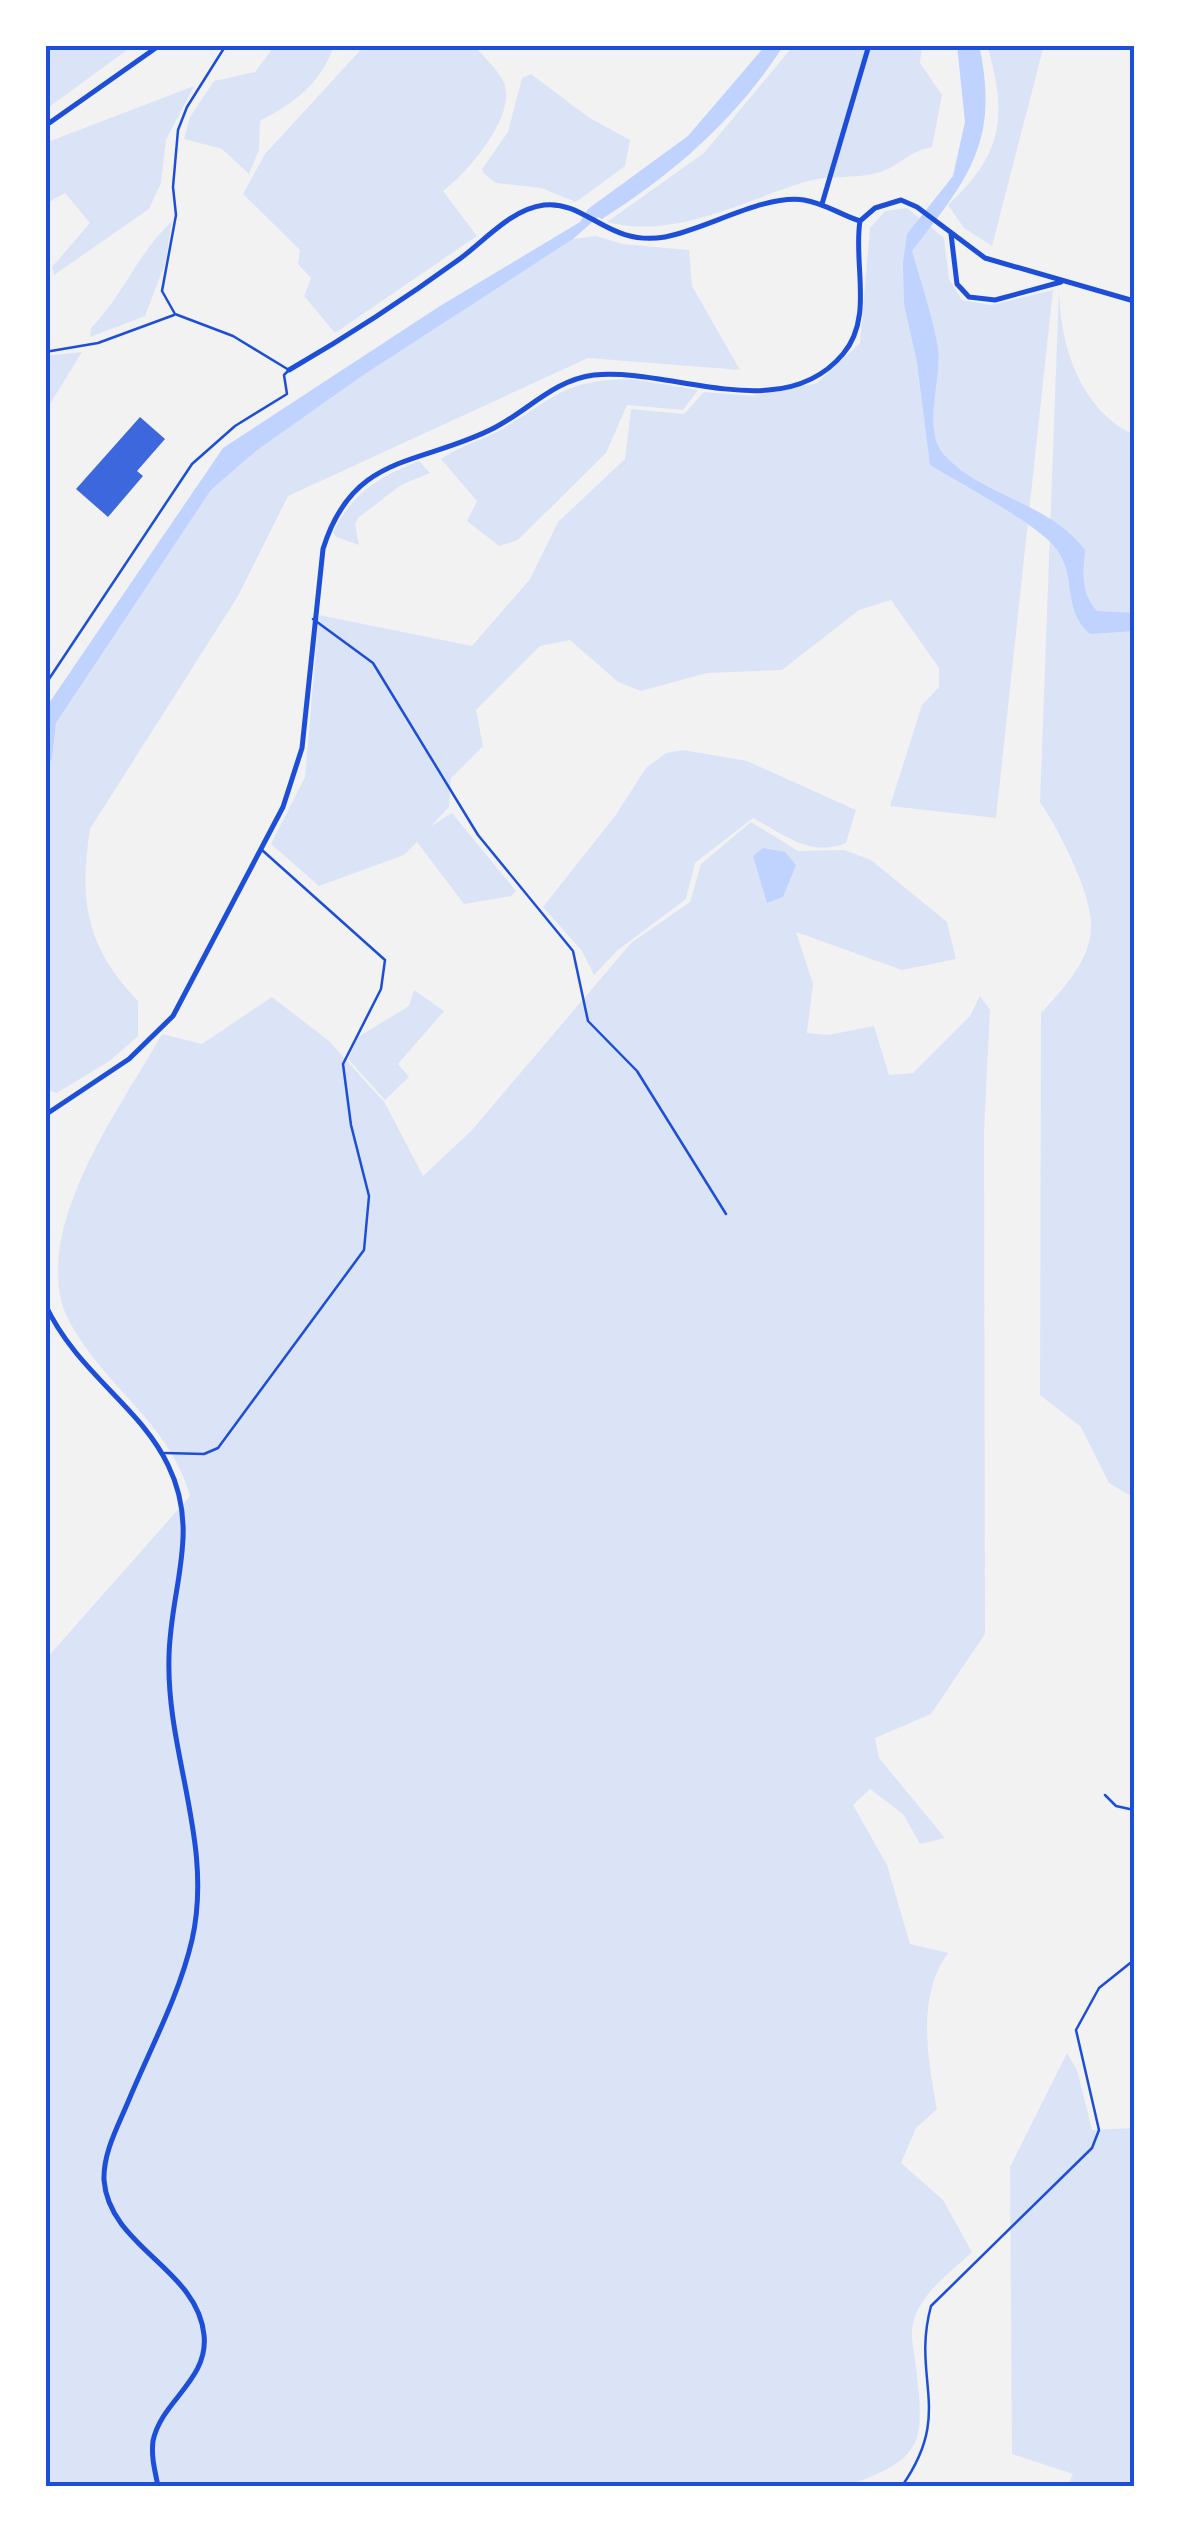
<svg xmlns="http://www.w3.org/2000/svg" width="1179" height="2531" viewBox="0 0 1179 2531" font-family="Inter,sans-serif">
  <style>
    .green { fill: #dbe4f7 }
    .water { fill: #bfd3fe }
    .building { fill: #3d67dc }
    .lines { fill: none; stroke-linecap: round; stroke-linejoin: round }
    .service { stroke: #1d4ed8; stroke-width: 2.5 }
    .minor { stroke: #1d4ed8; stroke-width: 5 }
    .neatline { fill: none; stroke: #1d4ed8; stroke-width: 4 }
  </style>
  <rect width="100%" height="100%" fill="#f2f2f2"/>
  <path class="green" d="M 45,45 L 134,45 L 45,110 Z
    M 275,45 L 334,45 C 322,83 294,103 260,121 L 259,150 L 249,174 L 222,149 L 184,139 L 190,117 L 214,81 L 255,72 Z
    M 365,45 L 473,45 C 483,56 498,69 504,83 C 517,116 467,173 443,191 L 477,236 L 335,333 L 304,296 L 311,278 L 298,264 L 300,250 L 243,194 L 265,154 Z
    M 794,45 L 922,45 L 920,63 L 942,95 L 932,147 C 904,153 900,167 877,173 C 855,179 830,175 808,181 C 744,200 675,240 607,222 L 704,153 Z
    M 987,45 L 1044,45 L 992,246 L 964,228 L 948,205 C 1003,154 1008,116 987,45 Z
    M 531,74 L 588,117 L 630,140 L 625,166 L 576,202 L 541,188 L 496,183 L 484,174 L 482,169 L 508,132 L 522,78 Z
    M 194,86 L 166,140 L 161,183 L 149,209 L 54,275 L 52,267 L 90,223 L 65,193 L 45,204 L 45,143 Z
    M 907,208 L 944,238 L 949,279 L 962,300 L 991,305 L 1053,290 L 996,818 L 890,806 L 922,705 L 939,687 L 939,668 L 891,600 L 859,610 L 782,670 L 707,673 L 641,691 L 618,682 L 570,640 L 540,646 L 476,710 L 483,746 L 451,778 L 449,807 L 431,826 L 452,813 L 516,891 L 511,896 L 464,904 L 417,842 L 404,855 L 319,886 L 271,844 L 305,777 L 319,615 L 472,646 L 530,579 L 558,522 L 625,459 L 631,409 L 684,414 L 704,392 L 753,396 L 817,383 L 860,343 L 870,228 L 885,211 Z
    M 172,221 L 165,264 L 145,316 L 90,337 L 91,328 C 124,294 137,254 172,221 Z
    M 596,236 L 623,244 L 689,250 L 692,286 L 740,370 L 588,358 L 288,496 L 238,596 L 90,829 C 79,901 86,947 138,1001 L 138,1036 L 111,1060 L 57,1093 L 45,1089 L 45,770 L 52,759 L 56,723 L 211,490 L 256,451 L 362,376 L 573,239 Z
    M 1059,288 C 1060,345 1079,408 1134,435 L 1134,1498 L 1109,1483 L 1081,1427 L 1040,1395 L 1041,1013 C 1062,990 1092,959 1091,925 C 1091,892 1058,828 1040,802 Z
    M 82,352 L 45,412 L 45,356 Z
    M 631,379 L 698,390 L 683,410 L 627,405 L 606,453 L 518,540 L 499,546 L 467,521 L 477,501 L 441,459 C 461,445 483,440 504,428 C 557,396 564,380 631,379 Z
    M 419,461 L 430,473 L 401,485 L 358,518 L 355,524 L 359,545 L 336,537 L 333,532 C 353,492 379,477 419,461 Z
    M 683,750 L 747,761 L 856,810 L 846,843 C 811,858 783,834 753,818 L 695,863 L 686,899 L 618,950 L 594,975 L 582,951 L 543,907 L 615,816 L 646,768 L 666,753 Z
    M 751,822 L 798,851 L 844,850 L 871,860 L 947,922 L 956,959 L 902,970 L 796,932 L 813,984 L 807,1033 L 828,1035 L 874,1026 L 889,1075 L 913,1073 L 970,1016 L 980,996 L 990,1010 L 984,1132 L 985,1634 L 931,1714 L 875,1738 L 879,1758 L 945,1838 L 920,1844 L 903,1814 L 870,1789 L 853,1805 L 887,1865 L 910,1944 L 948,1953 C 916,1997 928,2060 937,2109 L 916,2128 L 901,2163 L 943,2200 L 972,2252 C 950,2273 916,2296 912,2329 C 911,2341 915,2356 916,2367 C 925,2444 924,2459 846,2486 L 45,2486 L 45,1660 L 190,1496 C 175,1443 139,1412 105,1372 C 90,1354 66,1323 61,1300 C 42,1212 121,1107 162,1034 L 202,1044 L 272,997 L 329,1041 L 385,1103 L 423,1176 L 471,1131 L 631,943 L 690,902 L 701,864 Z
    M 414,990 L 444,1011 L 398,1064 L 409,1077 L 385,1100 L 348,1059 L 358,1037 L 409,1006 Z
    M 1067,2053 L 1077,2070 L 1092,2130 L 1134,2128 L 1134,2486 L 1068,2486 L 1073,2474 L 1012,2454 L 1010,2167 Z"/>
  <path class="water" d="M 766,45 L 784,45 C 736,119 676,172 602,219 L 598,217 L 573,239 L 362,376 L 256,451 L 211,490 L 56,723 L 52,759 L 45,770 L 45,709 L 223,448 L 440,306 L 580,222 L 588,209 L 688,136 Z
    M 957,45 L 979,45 C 1000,141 969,178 912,251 C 921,283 933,317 938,349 C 942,380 921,431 945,456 C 985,498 1049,502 1085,550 C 1083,573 1080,592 1097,611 L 1134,613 L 1134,631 L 1090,634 C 1062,609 1077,580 1058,551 C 1039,524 961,484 930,465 L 917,362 L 904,304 L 903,263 L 907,234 L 953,176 L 965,122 Z
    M 763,848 L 785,852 L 796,865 L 783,897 L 767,903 L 753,856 Z"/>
  <path class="building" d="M 140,417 L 165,439 L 137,471 L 143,476 L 108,517 L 76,489 Z"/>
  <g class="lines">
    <path class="service" d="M 45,352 L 98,343 L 174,315
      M 313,619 L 373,663 L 478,835 L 573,951 L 588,1021 L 637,1071 L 726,1214
      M 45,685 L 192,464 L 235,426 L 287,394 L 284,375 L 289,370 L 233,336 L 175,314 L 162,291 L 176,215 L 173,187 L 178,130 L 187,107 L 226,45
      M 165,1453 L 204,1454 L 218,1448 L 364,1250 L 369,1196 L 351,1125 L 343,1064 L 381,989 L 385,960 L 262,850
      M 1105,1795 L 1116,1806 L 1134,1810
      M 902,2486 C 954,2412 911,2380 931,2306 L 1092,2148 L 1099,2130 L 1076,2030 L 1099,1988 L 1134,1960"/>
    <path class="minor" d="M 45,126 L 160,45
      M 822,204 L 869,45
      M 860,221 L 875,208 L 901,200 L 917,207 L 985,258 L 1134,301
      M 951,234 L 957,284 L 969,297 L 995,300 L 1061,282
      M 289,370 C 348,336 406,298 461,258 C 486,239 512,209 544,205 C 586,200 608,247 665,237 C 707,229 764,194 804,200 C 824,203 841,215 860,221
      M 45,1115 L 129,1059 L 173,1016 L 283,807 L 302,748 L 323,549 C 353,452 420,466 494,428 C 529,410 554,380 594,375 C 671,367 782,427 843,354 C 874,318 853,263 860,221
      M 45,1304 C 77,1373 140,1406 168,1465 C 201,1532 170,1588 169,1657 C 166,1753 214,1843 192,1940 C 179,1996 150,2049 128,2102 C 118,2126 103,2153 104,2180 C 109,2247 198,2269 204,2335 C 209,2380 161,2401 153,2441 C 151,2457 155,2471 158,2486"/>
  </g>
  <rect width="1179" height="2531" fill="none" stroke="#ffffff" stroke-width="95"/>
  <rect x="48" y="48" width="1084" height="2436" class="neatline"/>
</svg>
